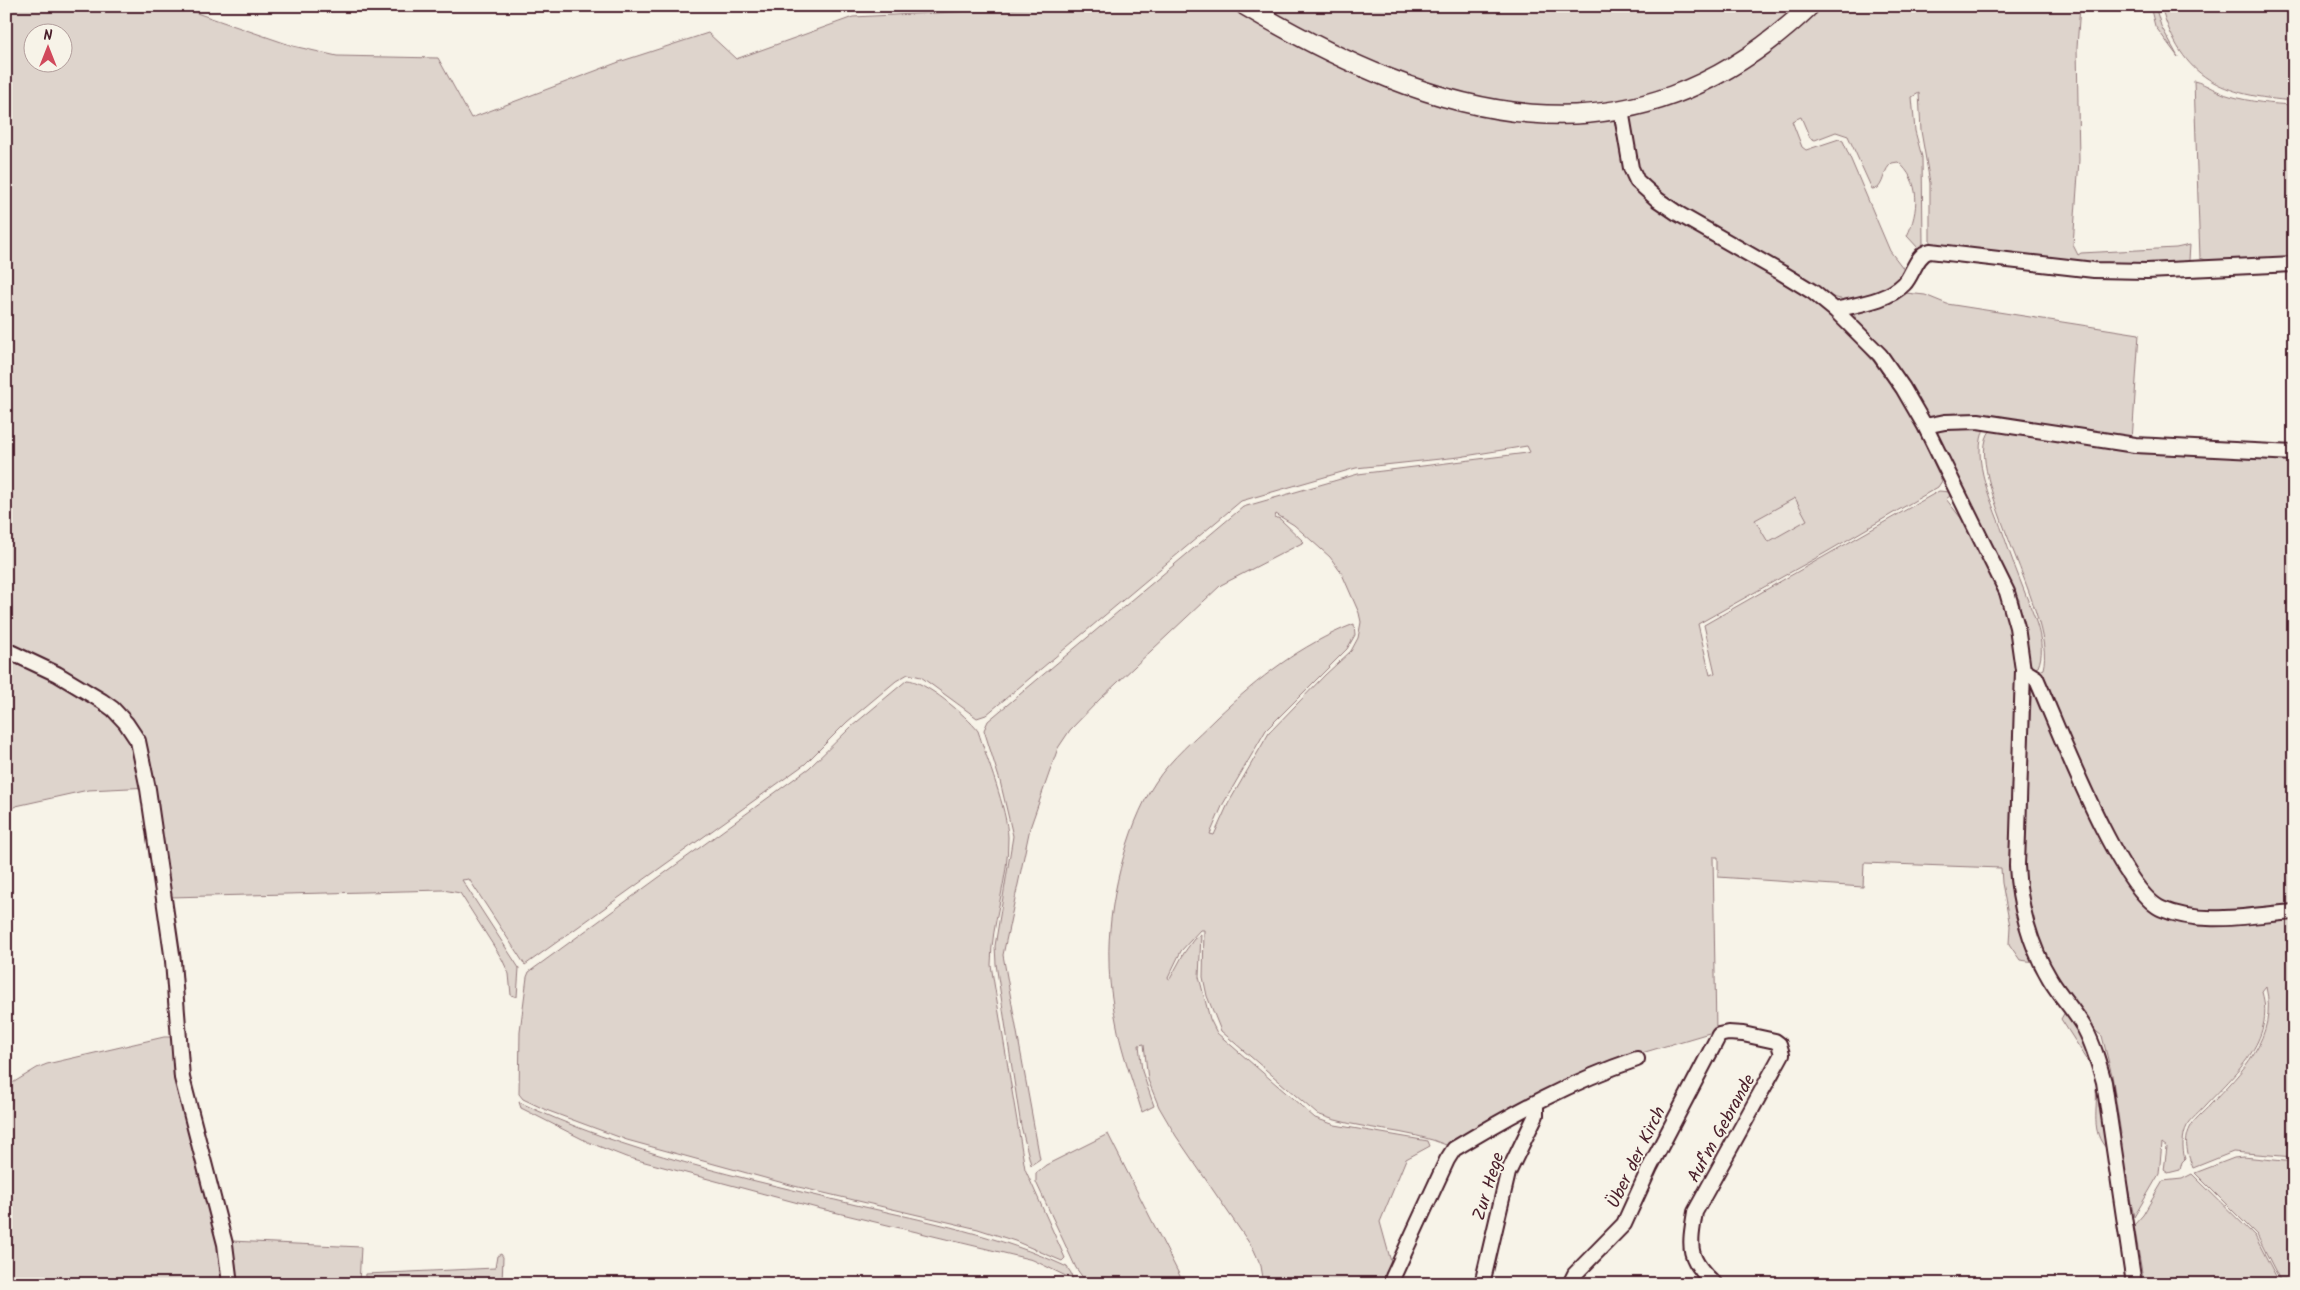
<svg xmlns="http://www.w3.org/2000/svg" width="2300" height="1290" viewBox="0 0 2300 1290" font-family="Kalam,sans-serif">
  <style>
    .built { fill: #eae3da }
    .green { fill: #ded4cc; stroke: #947a7c; fill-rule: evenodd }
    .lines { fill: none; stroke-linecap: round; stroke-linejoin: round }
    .minor-casing { stroke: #4a1f2b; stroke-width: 18 }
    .major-casing { stroke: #4a1f2b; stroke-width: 21 }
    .minor { stroke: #f7f3e8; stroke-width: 14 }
    .major { stroke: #f7f3e8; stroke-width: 18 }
    .labels { text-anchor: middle; stroke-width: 4; stroke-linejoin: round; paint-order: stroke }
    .street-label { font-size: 18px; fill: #4a1f2b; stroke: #f7f3e8 }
  </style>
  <rect width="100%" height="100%" fill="#f7f3e8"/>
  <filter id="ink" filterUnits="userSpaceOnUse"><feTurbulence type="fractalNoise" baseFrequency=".02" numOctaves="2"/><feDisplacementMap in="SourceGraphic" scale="10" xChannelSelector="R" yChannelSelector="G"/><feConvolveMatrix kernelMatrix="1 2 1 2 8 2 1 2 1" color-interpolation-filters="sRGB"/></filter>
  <g filter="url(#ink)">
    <path class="built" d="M 1795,498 L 1807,520 L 1768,542 L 1755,520 Z"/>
    <path class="green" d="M 6,6 L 176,6 L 293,46 L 337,56 L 438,58 L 471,118 L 619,62 L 708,33 L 736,59 L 853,17 L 1076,6 L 2080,6 L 2077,47 L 2079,160 L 2073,245 L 2078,255 L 2081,253 L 2176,248 L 2190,245 L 2189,260 L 2187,264 C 2103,271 2018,255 1935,246 L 1930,244 L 1930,183 L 1921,131 L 1919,93 L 1912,97 L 1915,131 L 1922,157 L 1923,244 L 1919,249 L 1907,236 C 1919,211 1921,181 1898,162 L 1892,163 C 1883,170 1885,180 1878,188 L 1872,189 L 1848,136 L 1836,132 L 1815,140 L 1810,138 L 1801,117 L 1792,121 L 1802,147 L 1806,150 L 1839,139 L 1843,141 L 1890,251 L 1903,268 L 1904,274 L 1892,289 L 1849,301 L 1828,296 L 1788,268 L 1679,207 L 1832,315 L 1874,362 L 1898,395 L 1917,427 L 1942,481 L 1938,487 L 1825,553 L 1698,624 L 1710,675 L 1715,673 L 1704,625 L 1939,491 L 1950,492 L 1950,496 L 1946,499 L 1968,527 L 2001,594 L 2016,645 L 2017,711 L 2012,868 L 2035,962 L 2020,960 L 2009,944 L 2010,926 L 2002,883 L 2001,868 L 1864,863 L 1863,887 L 1718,877 L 1718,857 L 1713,857 L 1716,1031 L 1635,1055 L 1449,1146 C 1407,1128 1360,1131 1317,1114 L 1221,1031 L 1207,996 L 1203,977 L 1204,930 L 1200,930 L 1181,951 L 1168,978 L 1170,979 L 1184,953 L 1194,939 L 1201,934 L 1199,977 L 1210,1019 L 1217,1033 L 1315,1118 L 1335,1125 L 1428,1141 L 1430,1146 L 1406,1159 L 1380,1222 L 1393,1269 L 1388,1284 L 1264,1284 L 1261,1266 L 1254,1250 L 1176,1136 L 1159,1107 L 1148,1080 L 1144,1044 L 1139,1045 L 1142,1071 L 1154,1106 L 1142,1112 C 1133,1082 1121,1051 1116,1021 C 1112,1001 1109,980 1109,961 C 1107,908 1126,827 1155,783 C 1171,758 1196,738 1217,717 C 1259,678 1300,645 1354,624 L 1355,635 L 1347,649 L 1266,730 L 1223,804 L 1210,834 L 1214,835 L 1228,804 L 1269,733 L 1325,675 L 1351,651 L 1358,638 L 1361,622 L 1359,613 L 1342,574 L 1330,557 L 1294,525 L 1276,514 L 1275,517 L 1280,519 L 1304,542 L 1221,585 L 1100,699 L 1070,730 L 1058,748 L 1030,828 L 1003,955 L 1040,1159 L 1031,1165 L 1021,1126 L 996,964 L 995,946 L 1013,836 L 1000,781 L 984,730 L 988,721 L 1243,507 L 1358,474 L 1527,453 L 1530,452 L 1527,446 L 1459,457 L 1356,468 L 1241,501 L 986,715 L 977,718 L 921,677 L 908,674 L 896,681 L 847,722 L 805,764 L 525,965 L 469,879 L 462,880 L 519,968 L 517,997 L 511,995 L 509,974 L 502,959 L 460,893 L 443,890 L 170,897 L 150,787 L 88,790 L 16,806 L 6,811 ZM 32,32 L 62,32 L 62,62 L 32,62 ZM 1795,498 L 1807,520 L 1768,542 L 1755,520 Z
      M 2150,6 L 2155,6 L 2161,26 L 2178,57 L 2155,26 Z
      M 2161,6 L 2294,6 L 2294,101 C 2222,95 2182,80 2161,6 Z
      M 2194,81 C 2207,84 2218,93 2230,96 C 2251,102 2272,104 2294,105 L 2294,260 L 2206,260 L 2200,258 Z
      M 1906,293 L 1925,295 L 1947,304 L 2139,334 L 2132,441 L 1928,422 C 1922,400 1899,366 1883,348 C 1873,336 1860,326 1852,312 L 1890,302 Z
      M 1986,425 C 1968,458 1995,508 2005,539 C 2011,557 2018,575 2025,593 C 2033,614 2048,644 2038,667 L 2035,668 L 2030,664 L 2019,600 L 1934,428 Z
      M 1994,427 L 2294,455 L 2294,1157 L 2233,1152 L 2193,1168 C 2188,1155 2183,1142 2190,1128 C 2193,1120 2204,1112 2210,1105 C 2242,1072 2278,1037 2266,987 L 2262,992 C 2276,1040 2234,1075 2205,1106 C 2200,1112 2191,1119 2187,1126 C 2182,1135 2182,1150 2185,1159 L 2182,1162 L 2180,1170 L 2168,1173 L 2164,1170 L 2167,1147 L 2162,1143 L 2159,1174 L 2134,1217 L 2127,1183 L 2124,1184 L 2118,1139 L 2121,1134 L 2112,1075 L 2102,1036 L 2092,1028 L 2057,976 L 2040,944 L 2025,891 L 2023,847 L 2025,804 L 2032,685 L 2037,672 L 2043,669 C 2058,614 1953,459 1994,427 Z
      M 907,680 C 924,680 967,716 978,731 C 987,759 1007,809 1008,837 C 1009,880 991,922 991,965 L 1025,1169 L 1065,1258 L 1062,1261 L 1015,1241 L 978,1229 L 794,1186 L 627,1140 L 546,1110 L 523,1099 L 519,1094 L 520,1031 L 527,977 L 529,972 L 809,768 L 851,727 Z
      M 2065,1012 C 2077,1029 2092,1046 2092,1067 L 2061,1019 Z
      M 164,1037 L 170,1037 L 173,1041 L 179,1095 L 218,1243 L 224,1284 L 6,1284 L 6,1087 L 37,1068 L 47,1064 Z
      M 2096,1089 C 2103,1106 2106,1130 2107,1149 C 2090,1131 2098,1111 2096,1089 Z
      M 519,1102 C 625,1153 743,1178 856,1205 C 930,1222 998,1235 1067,1267 L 1071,1273 L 1072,1279 L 1033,1260 L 817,1208 L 626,1157 L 588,1142 L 533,1114 L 521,1108 Z
      M 1108,1134 L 1184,1284 L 1086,1284 L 1084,1279 L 1076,1268 L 1036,1182 L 1036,1173 L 1046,1165 Z
      M 2243,1157 L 2294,1162 L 2294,1284 L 2282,1284 L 2257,1235 L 2195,1173 L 2234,1158 Z
      M 2192,1174 L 2255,1236 L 2280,1284 L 2144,1284 L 2134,1225 L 2143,1215 L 2163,1181 L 2182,1179 Z
      M 231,1241 L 361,1247 L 359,1284 L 234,1284 C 240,1273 233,1253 231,1241 Z
      M 501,1254 L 503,1257 L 502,1284 L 365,1284 L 366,1274 L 495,1268 L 497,1256 Z"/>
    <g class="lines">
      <defs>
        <path id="minor" d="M 1621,110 L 1631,168 L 1637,181 L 1658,200 L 1677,213 L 1782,273 L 1813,292 L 1835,310 L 1880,355 L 1903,388 L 1925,426 L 2007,592 L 2017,627 L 2023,670 L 2017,866 C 2019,904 2030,946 2050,979 C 2060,996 2075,1011 2085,1029 C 2094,1046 2099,1064 2104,1082 L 2134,1284
          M 1835,310 C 1859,304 1887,301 1904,284 C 1913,275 1916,254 1930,251 L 2094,270 L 2147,271 L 2294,264
          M 1925,426 L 1945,422 L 1978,421 L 2135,445 L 2294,453
          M 6,650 L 57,674 L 102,701 L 113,709 L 126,723 L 138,741 L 148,789 L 173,961 L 182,1078 L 225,1244 L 230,1284
          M 2023,670 L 2036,678 C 2057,725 2120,892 2162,909 C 2202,926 2251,915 2294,912
          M 1392,1284 L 1393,1277 L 1447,1160 L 1454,1149 C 1513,1113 1572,1081 1637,1059
          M 1482,1284 L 1508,1173 L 1536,1115 L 1536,1103
          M 1570,1284 L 1575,1274 L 1624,1224 L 1650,1167 L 1719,1035 L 1728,1033 L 1743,1034 L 1775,1041 L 1779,1044 L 1782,1054 L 1695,1212 C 1689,1248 1687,1259 1715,1284"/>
        <path id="major" d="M 1245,6 C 1437,119 1629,180 1810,6"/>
      </defs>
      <use href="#minor" class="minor-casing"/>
      <use href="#major" class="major-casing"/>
      <use href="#minor" class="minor"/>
      <use href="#major" class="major"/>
    </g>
  </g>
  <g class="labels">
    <g class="street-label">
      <text transform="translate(1721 1128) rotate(-61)" y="6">Auf'm Gebrande</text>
      <text transform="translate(1636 1157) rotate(-64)" y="6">Über der Kirch</text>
      <text transform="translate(1488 1186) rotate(-73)" y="6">Zur Hege</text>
    </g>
  </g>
  <rect width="2300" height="1290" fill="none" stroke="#f7f3e8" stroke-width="25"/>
  <rect x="12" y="12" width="2275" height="1265" fill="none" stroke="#4a1f2b" stroke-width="2" filter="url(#ink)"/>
  <g transform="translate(48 48)"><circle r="24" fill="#f7f3e8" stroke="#b29e9c"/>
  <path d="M0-4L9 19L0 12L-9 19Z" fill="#d1495b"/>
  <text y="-8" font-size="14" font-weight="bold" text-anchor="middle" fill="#4a1f2b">N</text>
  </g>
</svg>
